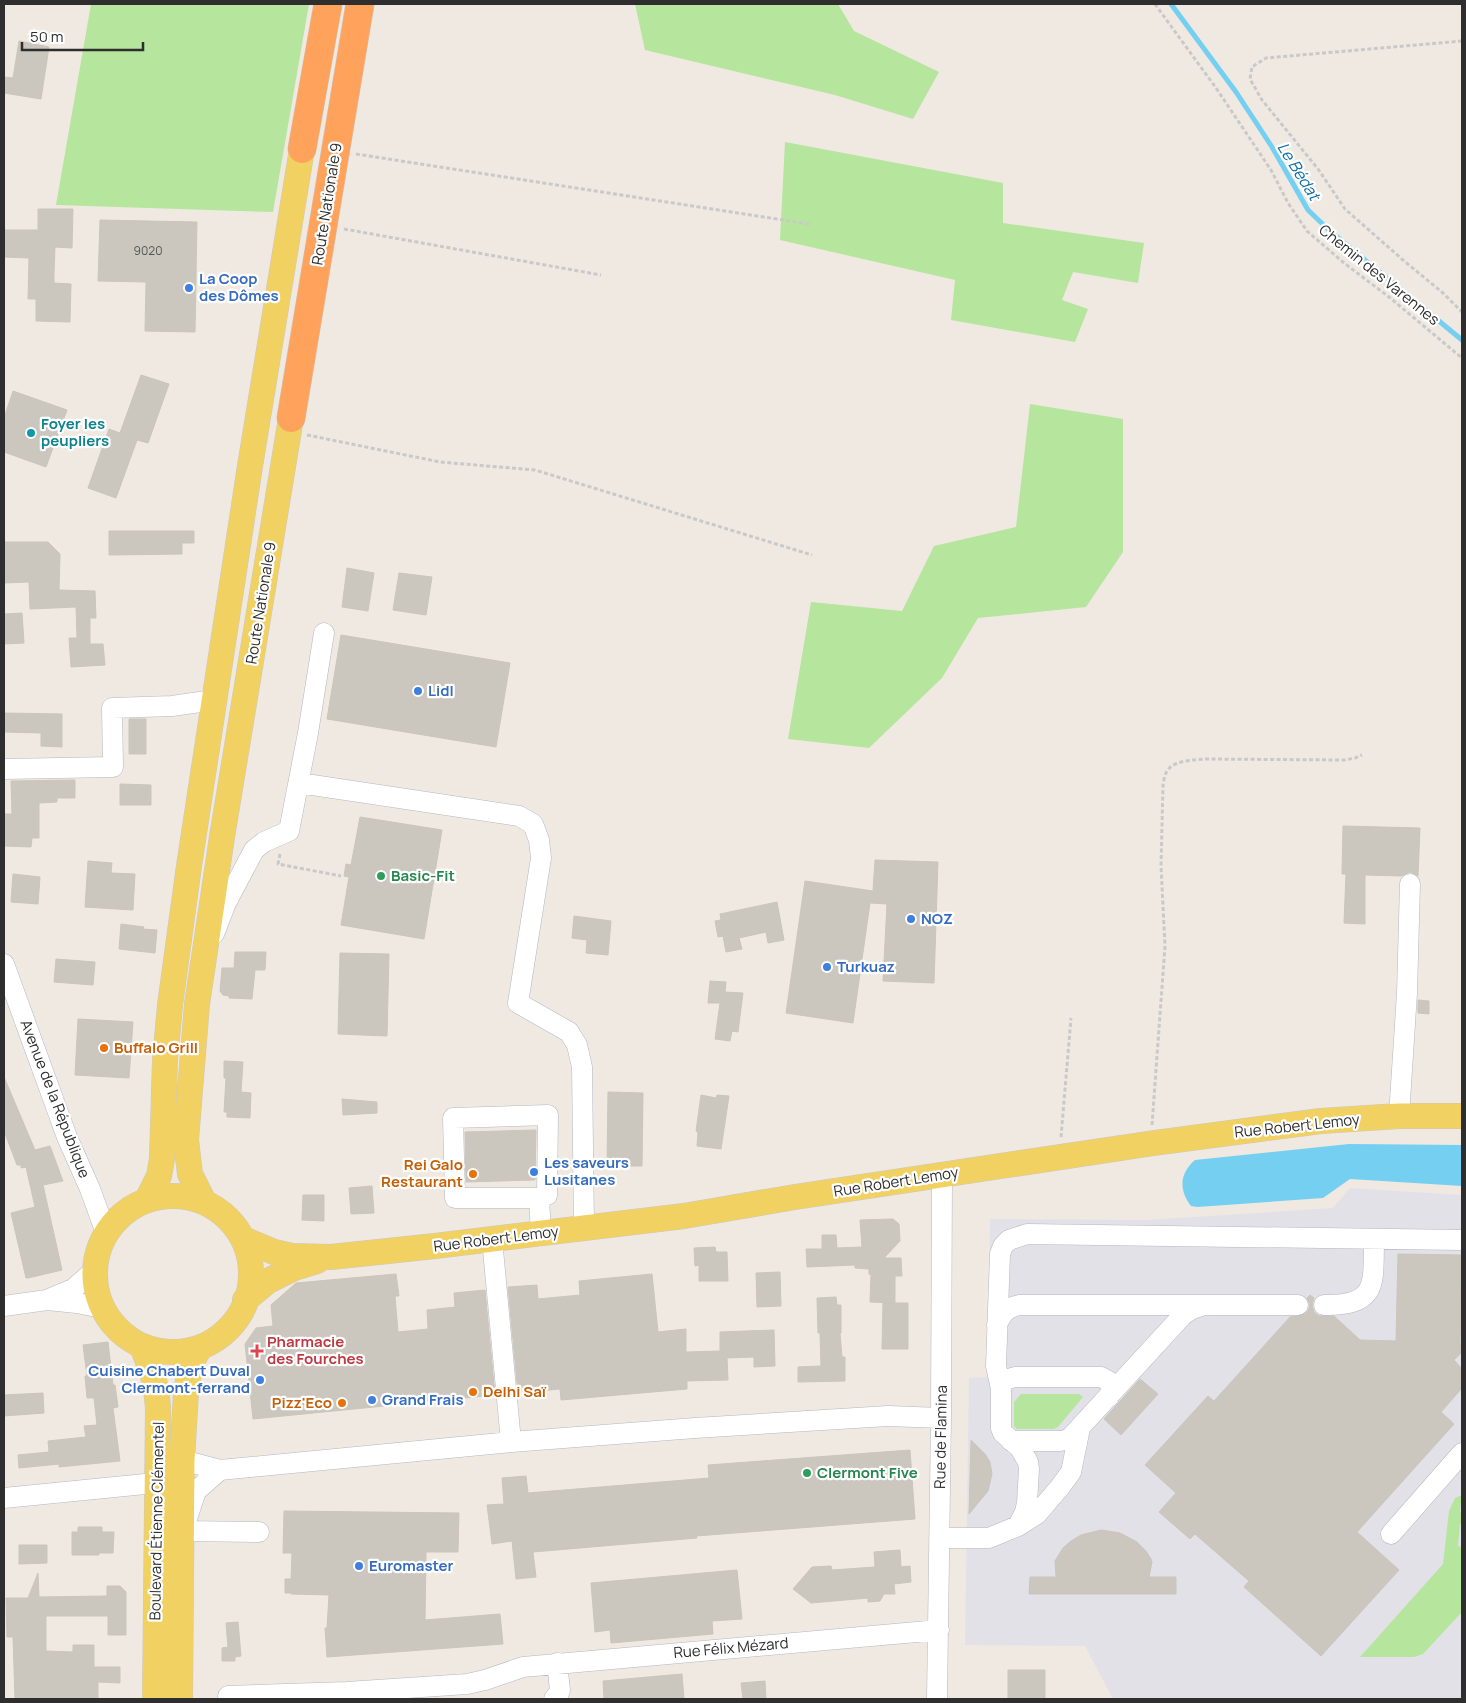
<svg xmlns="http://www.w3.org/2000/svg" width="1466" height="1703" viewBox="0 0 1466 1703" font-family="Manrope,sans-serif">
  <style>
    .industrial { fill: #e3e1e8 }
    .green { fill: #b6e59e }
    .water { fill: #75cff0 }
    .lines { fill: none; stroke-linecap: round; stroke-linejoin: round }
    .stream { stroke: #75cff0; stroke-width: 5 }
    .building { fill: #cbc7bf; stroke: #cbc5ba }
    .minor-casing { stroke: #b4b7c1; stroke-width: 21 }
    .major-casing { stroke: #c9c9c9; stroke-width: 26 }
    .highway-casing { stroke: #c9c9c9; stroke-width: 29 }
    .path { stroke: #c9c9c9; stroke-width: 3; stroke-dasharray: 4 2.5; stroke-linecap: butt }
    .minor { stroke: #fff; stroke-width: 20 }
    .major { stroke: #f2d163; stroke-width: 25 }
    .highway { stroke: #ffa35c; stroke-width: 28 }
    .shop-dot { fill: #3f7fe0; stroke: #fff; stroke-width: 2 }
    .culture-dot { fill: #0f9aa8; stroke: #fff; stroke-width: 2 }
    .leisure-dot { fill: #2e9e5b; stroke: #fff; stroke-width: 2 }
    .food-dot { fill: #e8710a; stroke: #fff; stroke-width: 2 }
    .health-dot { fill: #e0444e; stroke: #fff; stroke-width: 2 }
    .labels { text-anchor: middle; stroke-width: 4.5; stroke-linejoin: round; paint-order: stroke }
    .number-label { font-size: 12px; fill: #555452 }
    .street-label { font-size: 15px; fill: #2e2e2e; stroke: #fff }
    .shop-label { font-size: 15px; font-weight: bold; fill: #366cbe; stroke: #fff; text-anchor: start }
    .culture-label { font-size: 15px; font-weight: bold; fill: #0d838f; stroke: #fff; text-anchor: start }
    .leisure-label { font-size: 15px; font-weight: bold; fill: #27864d; stroke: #fff; text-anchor: start }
    .food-label { font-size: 15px; font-weight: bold; fill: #c56008; stroke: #fff; text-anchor: start }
    .health-label { font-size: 15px; font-weight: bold; fill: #be3a42; stroke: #fff; text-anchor: start }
    .water-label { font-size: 16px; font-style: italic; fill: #0d6fa3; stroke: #fff }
  </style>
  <rect width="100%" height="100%" fill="#efe9e1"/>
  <path class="industrial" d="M 1350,1188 L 1462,1195 L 1462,1699 L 1113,1699 L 1085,1646 L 965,1645 L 969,1378 L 988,1377 L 990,1219 L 1146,1220 L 1333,1208 Z"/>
  <path class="green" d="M 91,4 L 309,4 L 273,212 L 56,205 Z
    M 635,4 L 838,4 L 854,31 L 939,72 L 913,119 L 835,95 L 645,50 Z
    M 785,142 L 1003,183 L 1003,223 L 1144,243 L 1138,283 L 1073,272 L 1062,300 L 1088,309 L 1075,342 L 951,320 L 955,280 L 780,240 Z
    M 1030,404 L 1123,419 L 1123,552 L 1086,607 L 978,618 L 942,678 L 869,748 L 788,739 L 811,602 L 902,611 L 934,546 L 1016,527 Z
    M 1021,1394 L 1079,1394 L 1083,1397 L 1058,1427 L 1054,1429 L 1017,1429 L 1014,1426 L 1014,1402 Z
    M 1462,1495 L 1460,1511 L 1462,1516 L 1462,1524 L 1460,1524 L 1458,1546 L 1462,1547 L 1462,1612 L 1423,1654 L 1414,1657 L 1360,1657 L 1443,1564 L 1449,1511 L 1455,1498 Z"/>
  <path class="water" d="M 1349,1144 L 1462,1145 L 1462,1186 L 1350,1179 L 1323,1198 L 1197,1207 L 1191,1206 C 1179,1190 1179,1174 1195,1160 Z"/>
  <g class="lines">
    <path class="stream" d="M 1171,4 L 1236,92 L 1272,147 L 1308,210 L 1331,232 L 1462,340"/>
  </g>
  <path class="building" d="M 19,41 L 49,47 L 41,99 L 4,93 L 4,77 L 13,78 Z
    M 38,209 L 73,209 L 72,248 L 55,247 L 54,275 L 54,283 L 71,284 L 70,322 L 36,321 L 36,299 L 28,299 L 29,258 L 4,257 L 4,230 L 38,230 Z
    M 100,220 L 197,222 L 195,332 L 145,331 L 146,282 L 98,281 Z
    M 141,375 L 169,384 L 148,443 L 137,440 L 116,498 L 88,488 L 109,429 L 120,433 Z
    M 13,391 L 67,410 L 46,467 L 4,452 L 4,418 Z
    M 109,531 L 194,531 L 194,543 L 182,543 L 182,554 L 109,555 Z
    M 4,542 L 48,542 L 60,554 L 59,590 L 95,591 L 96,618 L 90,618 L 90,644 L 103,644 L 105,665 L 71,667 L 69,638 L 77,638 L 76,607 L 30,609 L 29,582 L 4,583 Z
    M 347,568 L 374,573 L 368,611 L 342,607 Z
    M 399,573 L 432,577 L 426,615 L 393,610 Z
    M 22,613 L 24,643 L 4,644 L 4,614 Z
    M 341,635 L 510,663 L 496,747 L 327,719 Z
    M 4,713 L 62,714 L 62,747 L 41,746 L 41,733 L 4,732 Z
    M 129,719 L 146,719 L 146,754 L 129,754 Z
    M 75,780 L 75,798 L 57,798 L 57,802 L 39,803 L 39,838 L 32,838 L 31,847 L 4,846 L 4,814 L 12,814 L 11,781 Z
    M 120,784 L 151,785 L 151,805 L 120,805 Z
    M 360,817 L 442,830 L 424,939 L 341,925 L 349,877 L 344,876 L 346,864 L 351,865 Z
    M 1343,826 L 1420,828 L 1418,876 L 1410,872 L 1401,876 L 1365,875 L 1365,924 L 1344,923 L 1346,874 L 1342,874 Z
    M 875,860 L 938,862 L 934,983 L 883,981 L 887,904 L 870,903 L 853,1023 L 786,1013 L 805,881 L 873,891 Z
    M 88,861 L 112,863 L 111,873 L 135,874 L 133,910 L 85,907 Z
    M 13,874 L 40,877 L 38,904 L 11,902 Z
    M 777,902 L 784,940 L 768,943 L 766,932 L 739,938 L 742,949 L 726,952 L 723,936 L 718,937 L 715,921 L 721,920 L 720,914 Z
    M 574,916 L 611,921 L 608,955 L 586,953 L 587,940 L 572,938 Z
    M 121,924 L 144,927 L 143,929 L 157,930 L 155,953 L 119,949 Z
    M 235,952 L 266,952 L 265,970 L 255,970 L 252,999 L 229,998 L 229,996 L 223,995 L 220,991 L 222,968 L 234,968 Z
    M 340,953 L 389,954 L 387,1036 L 338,1034 Z
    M 56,959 L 95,962 L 93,985 L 54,982 Z
    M 710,981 L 726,982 L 725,992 L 743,993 L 738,1032 L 732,1031 L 730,1041 L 715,1039 L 720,1003 L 708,1003 Z
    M 1418,1000 L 1429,1001 L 1429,1014 L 1418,1013 Z
    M 78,1019 L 133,1022 L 129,1078 L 75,1075 Z
    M 224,1061 L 243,1062 L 241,1092 L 251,1093 L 250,1118 L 227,1117 L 227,1112 L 224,1112 L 226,1078 L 224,1078 Z
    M 4,1077 L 35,1150 L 50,1146 L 63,1181 L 43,1185 L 62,1270 L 28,1278 L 26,1278 L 11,1213 L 35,1207 L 26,1167 L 21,1168 L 21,1165 L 17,1165 L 4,1131 Z
    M 608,1092 L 643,1093 L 642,1166 L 607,1166 Z
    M 701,1095 L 716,1098 L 717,1095 L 729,1096 L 721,1149 L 697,1146 L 698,1132 L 696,1131 Z
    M 342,1099 L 377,1102 L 377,1113 L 343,1115 Z
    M 536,1130 L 535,1180 L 466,1182 L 465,1132 Z
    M 372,1186 L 374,1213 L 351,1214 L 349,1188 Z
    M 303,1195 L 324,1195 L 324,1221 L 302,1220 Z
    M 893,1219 L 899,1224 L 900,1241 L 884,1258 L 901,1258 L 902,1276 L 895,1276 L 895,1303 L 870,1302 L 871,1275 L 869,1274 L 869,1269 L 855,1268 L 855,1265 L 807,1267 L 806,1249 L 822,1249 L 822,1235 L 836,1235 L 837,1248 L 862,1247 L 860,1220 Z
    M 715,1247 L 716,1252 L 727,1252 L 728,1281 L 699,1281 L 699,1265 L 695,1266 L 694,1248 Z
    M 1398,1254 L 1462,1255 L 1460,1343 L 1462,1346 L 1462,1352 L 1454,1360 L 1462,1369 L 1462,1388 L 1441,1412 L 1454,1424 L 1357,1532 L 1399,1570 L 1321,1656 L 1244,1587 L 1249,1581 L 1195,1534 L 1190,1539 L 1159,1512 L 1176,1493 L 1145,1465 L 1208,1396 L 1214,1401 L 1290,1317 L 1303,1315 L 1308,1311 L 1310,1305 L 1307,1298 L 1310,1295 L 1314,1298 L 1312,1305 L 1314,1312 L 1319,1316 L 1334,1316 L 1360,1340 L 1396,1341 Z
    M 780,1272 L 781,1306 L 757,1307 L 756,1273 Z
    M 396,1274 L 399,1296 L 395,1296 L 398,1332 L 428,1329 L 427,1310 L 455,1307 L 454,1293 L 485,1290 L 495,1395 L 253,1419 L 245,1344 L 256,1328 L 273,1326 L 271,1305 L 296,1283 Z
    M 652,1274 L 658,1332 L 686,1329 L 686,1352 L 720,1351 L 720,1332 L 774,1330 L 775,1366 L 754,1367 L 754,1357 L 727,1358 L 728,1380 L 687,1381 L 687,1389 L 561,1400 L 560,1389 L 518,1393 L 508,1287 L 537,1285 L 538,1299 L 580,1295 L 579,1281 Z
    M 836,1297 L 837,1305 L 841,1305 L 841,1333 L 840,1333 L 842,1357 L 845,1357 L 845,1381 L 798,1382 L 798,1367 L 821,1366 L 820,1333 L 818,1333 L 817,1298 Z
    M 883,1303 L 908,1303 L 908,1349 L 882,1349 Z
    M 108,1342 L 113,1385 L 115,1385 L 118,1407 L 113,1408 L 120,1461 L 59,1467 L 59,1464 L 19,1468 L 18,1455 L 49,1452 L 48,1441 L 86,1437 L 84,1426 L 97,1425 L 94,1398 L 87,1398 L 85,1376 L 87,1376 L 83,1345 Z
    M 1140,1379 L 1158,1394 L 1121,1435 L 1104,1419 Z
    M 43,1393 L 44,1413 L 4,1416 L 4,1395 Z
    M 971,1440 L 985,1454 L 990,1462 L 992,1474 L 988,1491 L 969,1514 Z
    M 910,1450 L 915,1519 L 696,1536 L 697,1538 L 533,1552 L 536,1577 L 516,1579 L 512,1541 L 492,1544 L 487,1505 L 504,1504 L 502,1478 L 526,1476 L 528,1493 L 709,1478 L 708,1465 Z
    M 284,1511 L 459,1513 L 458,1552 L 426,1552 L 425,1620 L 500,1614 L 503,1644 L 327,1657 L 325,1628 L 327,1628 L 329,1595 L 291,1594 L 291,1593 L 285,1593 L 285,1579 L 291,1579 L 292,1553 L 283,1553 Z
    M 78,1527 L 102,1527 L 102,1532 L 114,1532 L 113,1553 L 99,1553 L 99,1555 L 72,1555 L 72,1532 L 78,1532 Z
    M 1101,1530 L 1120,1533 L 1137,1542 L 1146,1551 L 1151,1559 L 1152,1562 L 1149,1577 L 1176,1577 L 1176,1594 L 1029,1594 L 1030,1577 L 1056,1577 L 1055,1561 L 1063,1548 L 1071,1541 L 1081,1535 Z
    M 19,1545 L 47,1545 L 47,1563 L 19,1564 Z
    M 900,1550 L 901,1567 L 910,1566 L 911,1582 L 894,1584 L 895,1594 L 884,1594 L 880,1601 L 868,1602 L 868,1598 L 811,1603 L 793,1589 L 812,1567 L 831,1566 L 832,1570 L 875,1567 L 874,1552 Z
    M 737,1570 L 742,1619 L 712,1621 L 713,1634 L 611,1643 L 610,1630 L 595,1632 L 591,1583 Z
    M 38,1573 L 39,1597 L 107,1596 L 107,1586 L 120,1586 L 126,1592 L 126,1635 L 108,1635 L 108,1616 L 46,1616 L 46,1651 L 73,1652 L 73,1645 L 94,1645 L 94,1667 L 120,1667 L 120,1683 L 98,1682 L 98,1699 L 15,1699 L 13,1637 L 7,1637 L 6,1598 L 28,1598 Z
    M 238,1622 L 241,1656 L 235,1657 L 235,1661 L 222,1661 L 222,1648 L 228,1647 L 226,1623 Z
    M 1008,1670 L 1045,1670 L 1045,1699 L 1008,1699 Z
    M 682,1674 L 684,1699 L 604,1699 L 603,1681 Z
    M 765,1681 L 766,1699 L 743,1699 L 741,1683 Z"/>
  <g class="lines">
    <defs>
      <path id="minor" d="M 4,769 L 113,767 L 112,708 L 172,706 L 214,700
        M 299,783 L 519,816 L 533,824 L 539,840 L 541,858 L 518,1003 L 569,1032 L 577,1045 L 582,1067 L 584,1228
        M 214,934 L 226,903 L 254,850 L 264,842 L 289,831 L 308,733 L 324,633
        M 4,964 L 67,1137 L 90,1189 L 106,1233
        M 548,1115 L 547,1195 L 539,1198 L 455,1198 L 453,1118 Z
        M 1399,1116 L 1407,993 L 1410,884
        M 539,1198 L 541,1233
        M 492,1239 L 511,1442
        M 49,1299 L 73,1289 L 95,1270
        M 1324,1305 C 1379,1306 1373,1283 1374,1239
        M 4,1306 L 47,1300 L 77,1303 L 102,1308
        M 997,1325 C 1002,1313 1007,1307 1020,1305 L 1298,1305
        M 1001,1389 L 1005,1380 L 1015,1377 L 1101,1377 L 1110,1382 L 1111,1390 L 1109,1397
        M 1011,1441 L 1060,1441 L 1066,1440 L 1071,1437 L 1183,1315 L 1192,1309 L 1205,1305
        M 182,1460 L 220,1470 L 511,1442 L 695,1428 L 888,1416 L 941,1418
        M 220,1470 L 196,1491 L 183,1531 L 259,1532
        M 4,1498 L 145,1484 L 158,1484
        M 1018,1526 L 1025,1512 L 1027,1503 L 1029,1469 L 1028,1462 L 1020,1448 L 1003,1433 L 1001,1428 L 1001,1389 L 996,1366 L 1000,1254 L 1003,1246 L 1009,1240 L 1027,1234 L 1462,1240
        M 1391,1534 L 1462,1453
        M 940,1538 L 989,1538 L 1018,1526 L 1037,1514 L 1060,1487 L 1071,1472 L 1080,1428
        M 228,1696 L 347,1692 L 467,1684 L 485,1680 L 523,1667 L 939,1630
        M 554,1699 L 559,1693 L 560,1690 L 557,1663
        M 937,1699 L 941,1418 L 942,1176"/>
      <path id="major" d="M95 1274a78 78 0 1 1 156 0a78 78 0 1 1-156 0Z
        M 147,1200 L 159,1176 L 162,1159 L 165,1060 L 170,1005 L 189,866 L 250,466 L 302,149
        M 204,1202 L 190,1174 L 186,1140 L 197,1004 L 222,837 L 291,418
        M 243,1239 L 274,1252 L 292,1256 L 331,1257 L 435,1246 L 684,1216 L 795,1197 L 1154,1143 L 1321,1121 L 1399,1116 L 1462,1116
        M 245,1300 L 268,1281 L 294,1268 L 317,1261
        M 142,1346 C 151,1368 157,1385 158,1408 L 155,1699
        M 180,1699 L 182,1460 L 186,1392 L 189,1375 L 191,1362 L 200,1348"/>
      <path id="highway" d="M 302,149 L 328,4
        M 291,418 L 360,4"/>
    </defs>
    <use href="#minor" class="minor-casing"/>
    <use href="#major" class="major-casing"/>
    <use href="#highway" class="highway-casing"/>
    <path class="path" d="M 1155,4 L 1216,88 L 1271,170 L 1288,203 L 1307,231 L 1344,263 L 1389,297 L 1462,358
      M 1462,41 L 1266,58 L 1252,67 L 1250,79 L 1262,100 L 1318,169 L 1345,209 L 1403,260 L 1443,293 L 1462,312
      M 356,154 L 809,224
      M 344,229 L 601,275
      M 307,435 L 440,462 L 535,470 L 812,555
      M 280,854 L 278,864 L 341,876
      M 1152,1125 L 1165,946 L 1161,866 L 1163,785 C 1164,781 1164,776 1166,773 C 1171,760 1194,760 1206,759 L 1345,760 L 1355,758 L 1362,755
      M 1061,1137 L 1071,1018"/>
    <use href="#minor" class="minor"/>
    <use href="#major" class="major"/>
    <use href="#highway" class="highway"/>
  </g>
  <g class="shop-dot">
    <circle cx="189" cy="288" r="5"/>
    <circle cx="418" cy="691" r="5"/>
    <circle cx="911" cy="919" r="5"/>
    <circle cx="827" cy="967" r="5"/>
    <circle cx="534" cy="1172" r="5"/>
    <circle cx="260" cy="1380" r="5"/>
    <circle cx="372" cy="1400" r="5"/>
    <circle cx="359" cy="1566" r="5"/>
  </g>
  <circle class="culture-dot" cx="31" cy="433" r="5"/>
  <g class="leisure-dot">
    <circle cx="381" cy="876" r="5"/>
    <circle cx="807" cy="1473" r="5"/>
  </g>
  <g class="food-dot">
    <circle cx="104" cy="1048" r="5"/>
    <circle cx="473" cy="1174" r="5"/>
    <circle cx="473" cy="1392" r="5"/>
    <circle cx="342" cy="1403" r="5"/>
  </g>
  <path class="health-dot" d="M254.5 1343.5h5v5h5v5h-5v5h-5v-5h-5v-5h5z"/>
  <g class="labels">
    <g class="number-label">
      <text x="148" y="255">9020</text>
    </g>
    <g class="street-label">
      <text transform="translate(327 204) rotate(-81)" y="5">Route Nationale 9</text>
      <text transform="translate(1379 275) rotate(39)" y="5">Chemin des Varennes</text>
      <text transform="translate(261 603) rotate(-81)" y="5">Route Nationale 9</text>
      <text transform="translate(55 1099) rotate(69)" y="5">Avenue de la République</text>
      <text transform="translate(1297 1126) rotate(-6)" y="5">Rue Robert Lemoy</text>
      <text transform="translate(896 1182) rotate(-9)" y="5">Rue Robert Lemoy</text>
      <text transform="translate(496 1239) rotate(-7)" y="5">Rue Robert Lemoy</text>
      <text transform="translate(941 1437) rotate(-89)" y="5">Rue de Flamina</text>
      <text transform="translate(157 1521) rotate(-89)" y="5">Boulevard Étienne Clémentel</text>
      <text transform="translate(731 1648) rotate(-5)" y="5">Rue Félix Mézard</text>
    </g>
    <g class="shop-label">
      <text x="199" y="284">La Coop<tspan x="199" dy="17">des Dômes</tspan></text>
      <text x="428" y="696">Lidl</text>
      <text x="921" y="924">NOZ</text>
      <text x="837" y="972">Turkuaz</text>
      <text x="544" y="1168">Les saveurs<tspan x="544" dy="17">Lusitanes</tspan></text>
      <text x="250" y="1376" text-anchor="end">Cuisine Chabert Duval<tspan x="250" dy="17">Clermont-ferrand</tspan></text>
      <text x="382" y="1405">Grand Frais</text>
      <text x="369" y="1571">Euromaster</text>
    </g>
    <g class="culture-label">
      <text x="41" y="429">Foyer les<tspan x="41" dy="17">peupliers</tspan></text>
    </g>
    <g class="leisure-label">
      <text x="391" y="881">Basic-Fit</text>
      <text x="817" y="1478">Clermont Five</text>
    </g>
    <g class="food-label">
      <text x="114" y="1053">Buffalo Grill</text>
      <text x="463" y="1170" text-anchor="end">Rei Galo<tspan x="463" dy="17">Restaurant</tspan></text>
      <text x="483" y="1397">Delhi Saï</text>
      <text x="332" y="1408" text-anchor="end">Pizz'Eco</text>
    </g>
    <g class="health-label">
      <text x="267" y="1347">Pharmacie<tspan x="267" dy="17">des Fourches</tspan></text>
    </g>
    <g class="water-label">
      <text transform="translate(1299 171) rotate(58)" y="6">Le Bédat</text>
    </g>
  </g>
  <rect width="1466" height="1703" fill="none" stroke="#2e2e2e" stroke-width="10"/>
  <path d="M22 42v8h121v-8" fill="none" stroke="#2e2e2e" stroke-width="2.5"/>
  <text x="30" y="42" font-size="15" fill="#2e2e2e" stroke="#ffffff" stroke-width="4" paint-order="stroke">50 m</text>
</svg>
